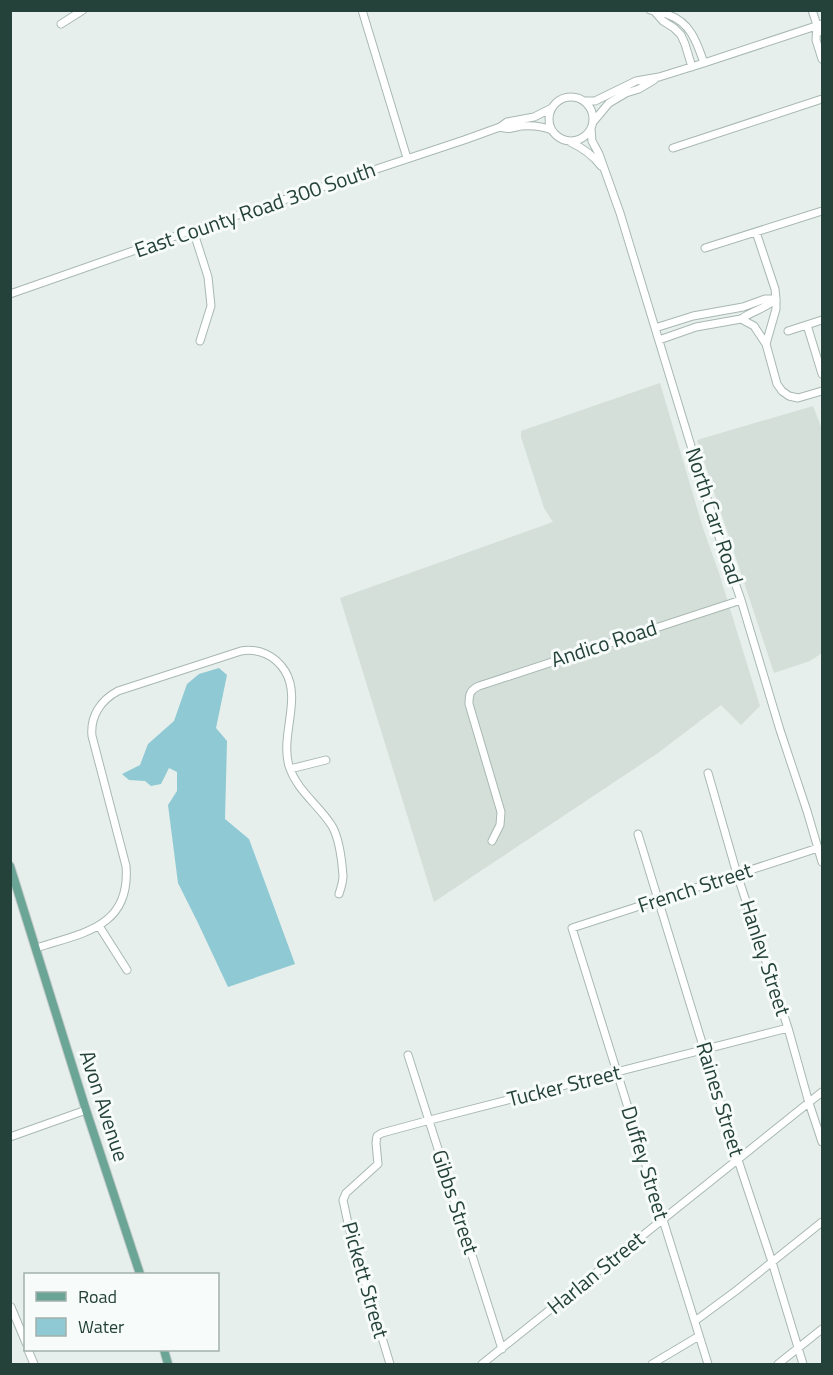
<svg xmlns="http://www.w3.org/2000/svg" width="833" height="1375" viewBox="0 0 833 1375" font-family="'Titillium Web',sans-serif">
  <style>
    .built { fill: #d4dfda }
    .water { fill: #8ec9d4 }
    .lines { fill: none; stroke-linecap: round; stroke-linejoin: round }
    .minor-casing { stroke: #a8b8b2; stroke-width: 9 }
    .major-casing { stroke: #c2cac8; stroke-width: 10 }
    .minor { stroke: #fff; stroke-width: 7 }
    .major { stroke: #6aa596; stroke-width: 8 }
    .labels { text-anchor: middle; stroke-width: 6; stroke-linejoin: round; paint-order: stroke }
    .street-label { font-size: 21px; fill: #24423a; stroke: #f7fbf9 }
  </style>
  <rect width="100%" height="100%" fill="#e6efeb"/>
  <path class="built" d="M 660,383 L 703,528 L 719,573 L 760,706 L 741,725 L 721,705 L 658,753 L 434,902 L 340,598 L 553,522 L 544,508 L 521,437 L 521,431 Z
    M 813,406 L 822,429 L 822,653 L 810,661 L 774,673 L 697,440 Z"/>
  <path class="water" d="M 219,668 L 227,675 L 216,728 L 227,741 L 225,819 L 249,839 L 295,964 L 228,987 L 198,923 L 178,883 L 168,805 L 177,791 L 177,772 L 169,768 L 161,784 L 151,786 L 145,781 L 129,780 L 122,774 L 140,765 L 148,744 L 174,721 L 187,684 L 199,674 Z"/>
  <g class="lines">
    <defs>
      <path id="minor" d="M 362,10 L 407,158
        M 650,10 C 657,12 663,12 669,15 C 691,23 697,43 704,63
        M 812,10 L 817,25 L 822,32
        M 655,12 L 663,21 L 674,28 L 681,35 L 685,44 L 692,67
        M 61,24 L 83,10
        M 817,25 L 816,40 L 822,59
        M549 119a22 22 0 1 1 44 0a22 22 0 1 1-44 0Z
        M 584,101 L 595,101 L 636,81 L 659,77 L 704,63 L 822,24
        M 593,122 L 609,103 L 626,93 L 639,89 L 654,80
        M 500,127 C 508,130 513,128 521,126 C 532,125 542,126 552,130
        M 591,129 L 592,141 L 599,154 L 620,213 L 716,528 L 741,600 L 780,730 L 807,811 L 822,862
        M 570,142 C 583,148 593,155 601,166
        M 673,148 L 822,99
        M 193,230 L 208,277 L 211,306 L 200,341
        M 756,232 L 775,289 L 776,299 L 776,309 L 766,344 L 777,384 L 782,391 L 789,396 L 798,398 L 822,391
        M 705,248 L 822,211
        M 10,294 L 193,230 L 464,140 L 500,127 L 507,122 L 534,117 L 552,108
        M 741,319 L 754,326 L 766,344
        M 807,325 L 822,374
        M 655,328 L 693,316 L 743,307 L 765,299 L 776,299
        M 788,331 L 822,320
        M 659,340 L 696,327 L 741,319 C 752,311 765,309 776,299
        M 290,769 L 326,760
        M 708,773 L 737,874 L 788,1028 L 809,1103 L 822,1142
        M 638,834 L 738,1160 L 772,1262 L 803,1364
        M 492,841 L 500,825 L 501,812 L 469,704 C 469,694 470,690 479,686 L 741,600
        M 99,926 L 127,970
        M 36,948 C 82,933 131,928 126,866 L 92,736 C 90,716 101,700 118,691 L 241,651 C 258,648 275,655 285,671 C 302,699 280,735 289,766 C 297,791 319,805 332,826 C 339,838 342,862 343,876 C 343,882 341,888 339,894
        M 408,1055 L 502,1349
        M 10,1137 L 86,1110
        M 11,1307 L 26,1343
        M 695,1321 L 737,1290 L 822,1222
        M 28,1350 L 34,1364
        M 390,1364 L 349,1228 L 343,1200 L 346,1193 L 378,1164 L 376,1143 L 377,1136 L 382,1133 L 430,1120 L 788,1028
        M 482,1364 L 822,1092
        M 652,1364 L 699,1336
        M 708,1364 L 572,928 L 818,848
        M 778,1364 L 822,1329"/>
      <path id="major" d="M 10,866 L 86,1110 L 140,1274
        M 164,1350 L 168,1364"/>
    </defs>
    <use href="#minor" class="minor-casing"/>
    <use href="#major" class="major-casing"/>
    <use href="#minor" class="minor"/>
    <use href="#major" class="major"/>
  </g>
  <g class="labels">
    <g class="street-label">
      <text transform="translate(255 210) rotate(-19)" y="7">East County Road 300 South</text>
      <text transform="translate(714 516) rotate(72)" y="7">North Carr Road</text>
      <text transform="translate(604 644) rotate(-18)" y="7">Andico Road</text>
      <text transform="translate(695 888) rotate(-18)" y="7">French Street</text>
      <text transform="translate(765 958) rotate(72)" y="7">Hanley Street</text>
      <text transform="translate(564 1086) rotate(-14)" y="7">Tucker Street</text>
      <text transform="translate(720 1099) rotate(73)" y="7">Raines Street</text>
      <text transform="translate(104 1106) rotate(72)" y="7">Avon Avenue</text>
      <text transform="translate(645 1163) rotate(73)" y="7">Duffey Street</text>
      <text transform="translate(455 1202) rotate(72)" y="7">Gibbs Street</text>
      <text transform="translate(596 1273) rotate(-39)" y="7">Harlan Street</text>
      <text transform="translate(365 1280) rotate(74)" y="7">Pickett Street</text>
    </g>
  </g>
  <rect width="833" height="1375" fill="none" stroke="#24423a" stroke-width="24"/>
  <rect x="24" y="1273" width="195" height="78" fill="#f7fbf9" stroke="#a3b1ad" stroke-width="1.5"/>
  <rect x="36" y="1292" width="30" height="9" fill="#6aa596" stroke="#a3b1ad" stroke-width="1.5"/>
  <text x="78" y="1303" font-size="18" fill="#24423a">Road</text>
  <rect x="36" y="1318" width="30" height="18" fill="#8ec9d4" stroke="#a3b1ad" stroke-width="1.5"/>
  <text x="78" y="1333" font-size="18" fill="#24423a">Water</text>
</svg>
